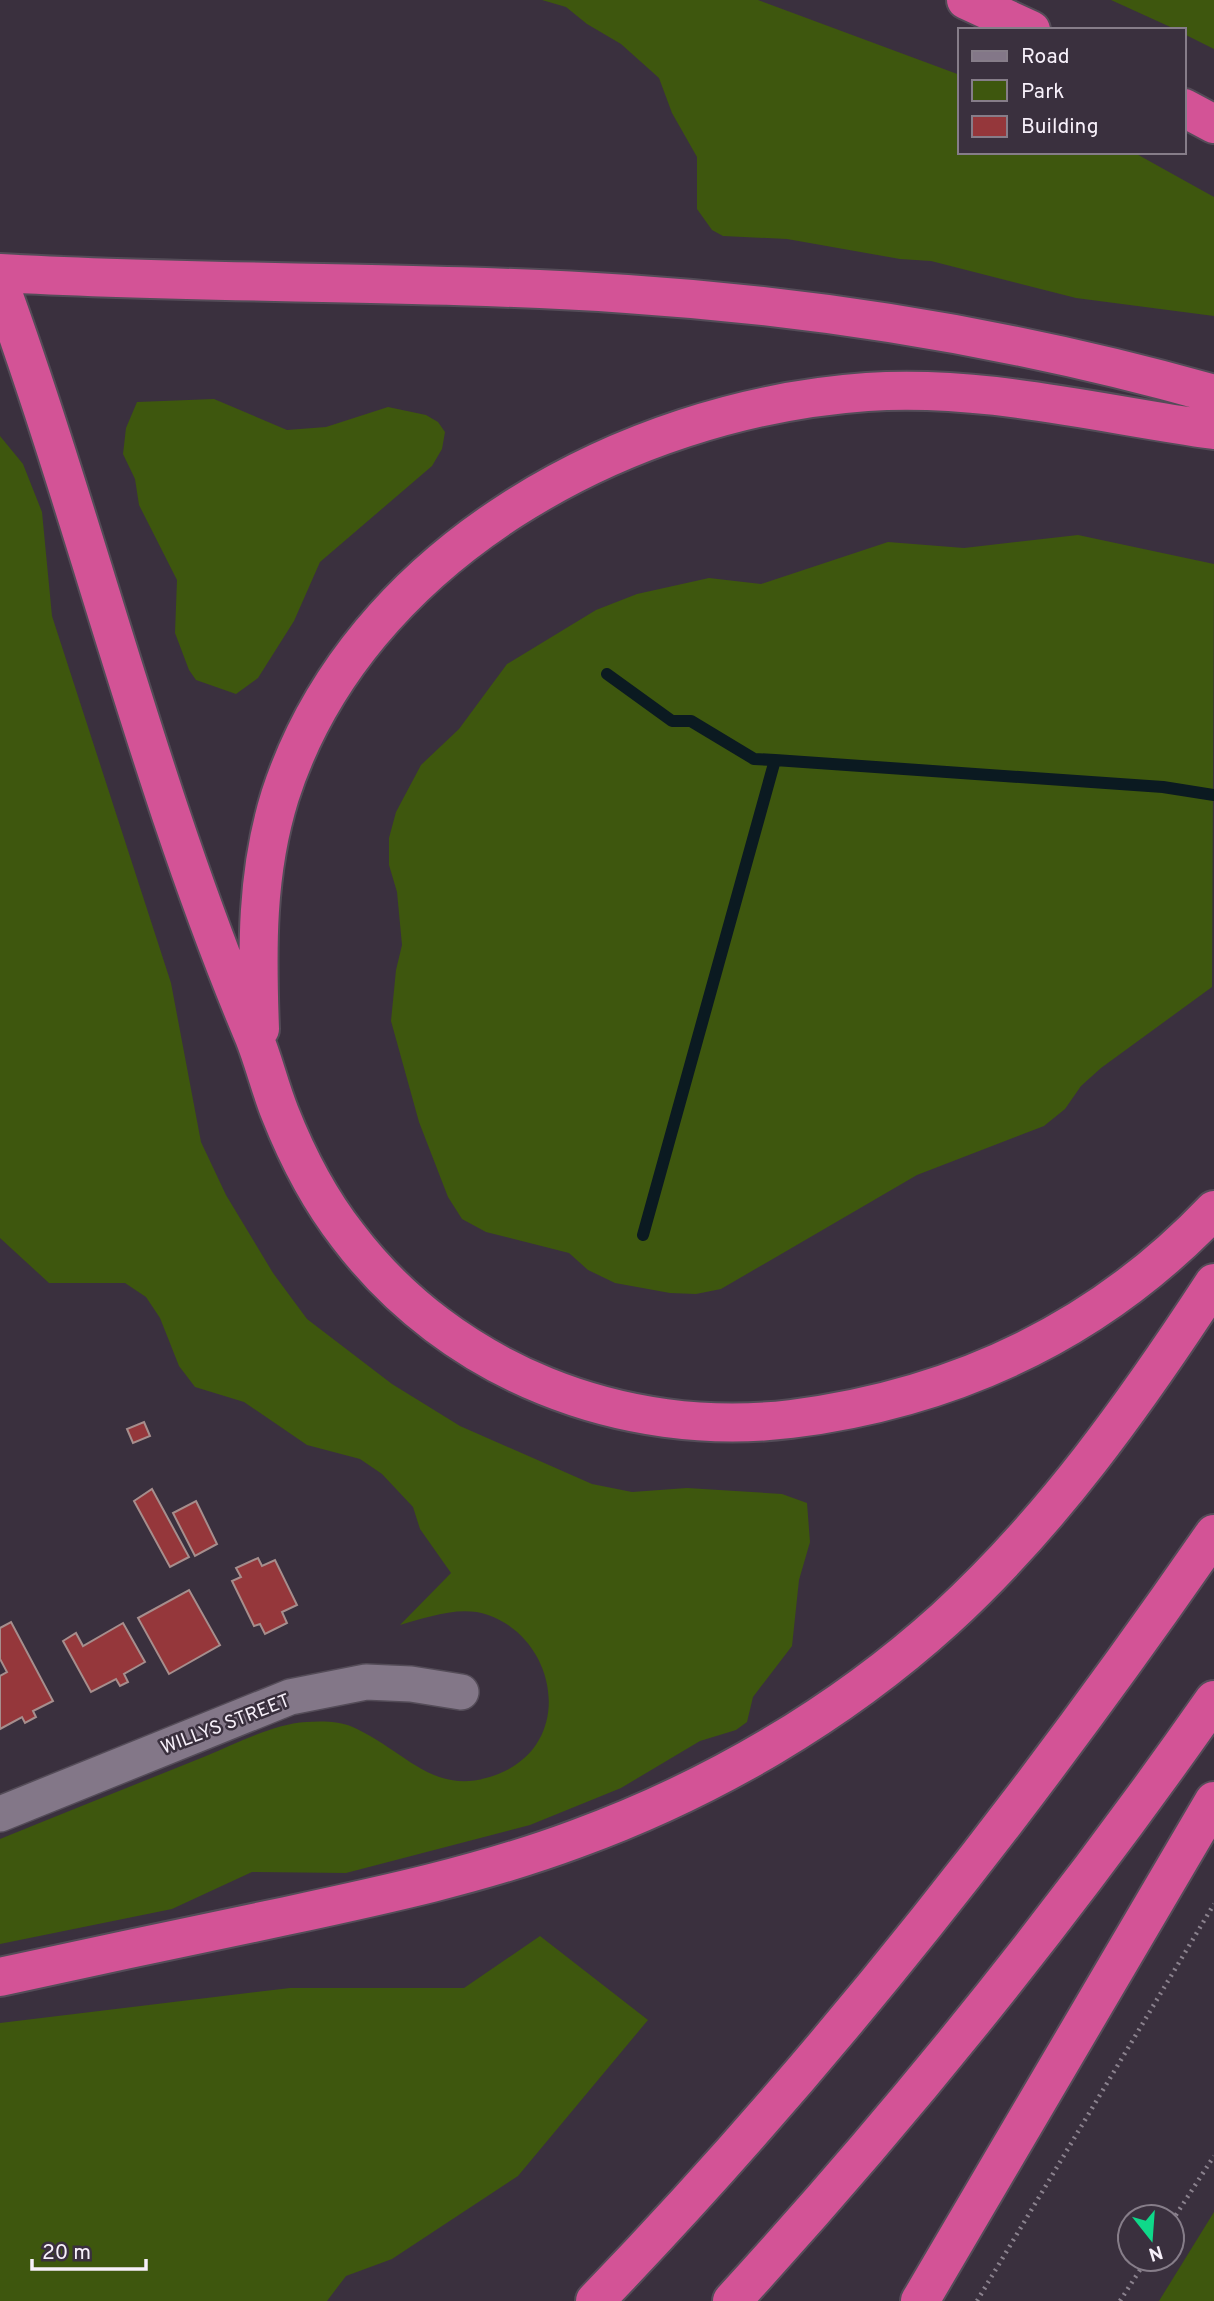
<svg xmlns="http://www.w3.org/2000/svg" width="1214" height="2301" viewBox="0 0 1214 2301" font-family="Overpass,sans-serif">
  <style>
    .green { fill: #3e570e }
    .lines { fill: none; stroke-linecap: round; stroke-linejoin: round }
    .stream { stroke: #0b1a21; stroke-width: 12 }
    .building { fill: #95373b; stroke: #a68e8d; stroke-width: 2 }
    .minor-casing { stroke: #544c58; stroke-width: 38 }
    .motorway-casing { stroke: #544c58; stroke-width: 42 }
    .path { stroke: #8b828e; stroke-width: 4.5; stroke-dasharray: 2 5; stroke-linecap: butt }
    .minor { stroke: #837788; stroke-width: 35 }
    .motorway { stroke: #d35396; stroke-width: 38 }
    .labels { text-anchor: middle; stroke-width: 5; stroke-linejoin: round; paint-order: stroke }
    .street-label { font-size: 19px; fill: #f7f0fa; stroke: #3a303e }
  </style>
  <rect width="100%" height="100%" fill="#3a303e"/>
  <path class="green" d="M 542,0 L 758,0 L 960,75 L 960,152 L 1133,152 L 1214,197 L 1214,316 L 1076,298 L 931,261 L 900,259 L 787,239 L 723,236 L 712,230 L 697,209 L 697,157 L 672,113 L 659,78 L 621,44 L 587,24 L 566,7 Z
    M 1111,0 L 1214,0 L 1214,49 L 1184,34 L 1184,30 L 1177,30 Z
    M 214,399 L 287,430 L 326,427 L 388,407 L 426,415 L 438,422 L 445,432 L 442,449 L 432,466 L 320,562 L 294,621 L 258,678 L 236,694 L 196,680 L 189,670 L 175,633 L 177,580 L 139,505 L 135,479 L 123,454 L 126,428 L 137,402 Z
    M 0,436 L 23,464 L 42,512 L 52,616 L 171,983 L 201,1142 L 226,1195 L 273,1273 L 307,1319 L 392,1384 L 460,1426 L 592,1484 L 632,1492 L 687,1488 L 782,1494 L 807,1503 L 810,1542 L 799,1580 L 792,1646 L 753,1697 L 747,1722 L 736,1730 L 700,1741 L 621,1788 L 530,1825 L 346,1873 L 252,1872 L 172,1909 L 0,1944 L 0,1839 C 68,1811 137,1784 206,1756 C 236,1744 273,1724 306,1722 C 323,1721 342,1721 357,1729 C 411,1755 438,1802 505,1771 C 575,1737 555,1638 488,1615 C 460,1605 426,1618 400,1625 L 451,1573 L 420,1529 L 413,1507 L 382,1474 L 360,1459 L 307,1445 L 244,1402 L 195,1387 L 179,1366 L 160,1318 L 146,1297 L 125,1283 L 49,1283 L 0,1238 Z
    M 1078,535 L 1214,564 L 1212,987 L 1101,1068 L 1081,1086 L 1065,1109 L 1044,1126 L 917,1175 L 721,1289 L 696,1294 L 670,1293 L 615,1283 L 588,1270 L 569,1253 L 486,1232 L 462,1219 L 448,1197 L 419,1122 L 391,1021 L 396,970 L 402,945 L 397,892 L 389,865 L 389,838 L 396,812 L 421,765 L 459,729 L 507,664 L 596,610 L 637,594 L 709,578 L 761,584 L 888,542 L 964,548 Z
    M 540,1936 L 648,2020 L 518,2176 L 392,2259 L 346,2276 L 327,2301 L 0,2301 L 0,2023 L 290,1988 L 464,1988 Z
    M 1214,2212 L 1214,2301 L 1159,2301 Z"/>
  <g class="lines">
    <path class="stream" d="M 607,674 L 672,721 L 691,721 L 754,759 L 775,760
      M 643,1235 L 775,760 L 1163,787 L 1214,795"/>
  </g>
  <path class="building" d="M 144,1422 L 150,1436 L 133,1443 L 127,1429 Z
    M 152,1489 L 189,1557 L 170,1567 L 134,1501 Z
    M 196,1501 L 217,1544 L 195,1556 L 173,1513 Z
    M 258,1558 L 262,1566 L 275,1560 L 297,1605 L 282,1612 L 287,1623 L 265,1634 L 260,1624 L 254,1626 L 232,1581 L 241,1577 L 236,1568 Z
    M 189,1590 L 220,1645 L 169,1674 L 138,1618 Z
    M 11,1622 L 53,1701 L 33,1711 L 36,1717 L 25,1723 L 22,1717 L 0,1729 L 0,1676 L 7,1672 L 0,1659 L 0,1628 Z
    M 123,1623 L 145,1662 L 124,1674 L 128,1682 L 120,1686 L 116,1679 L 91,1692 L 63,1641 L 76,1633 L 83,1646 Z"/>
  <g class="lines">
    <defs>
      <path id="minor" d="M 0,1814 L 290,1697 L 366,1682 L 411,1684 L 461,1692"/>
      <path id="motorway" d="M 966,0 L 1031,30
        M 1184,108 L 1214,124
        M 0,273 C 209,285 418,280 627,294 C 825,307 1023,340 1214,394
        M 0,285 C 90,534 151,793 254,1037 C 264,1062 270,1088 280,1113 C 297,1156 319,1199 348,1236 C 451,1372 623,1439 791,1419 C 956,1398 1099,1331 1214,1210
        M 260,1029 C 257,950 256,873 280,796 C 358,554 625,409 867,392 C 984,384 1099,414 1214,430
        M 0,1977 C 95,1956 191,1936 286,1916 C 384,1895 482,1874 576,1839 C 710,1790 839,1715 945,1619 C 1052,1521 1135,1404 1214,1283
        M 595,2301 C 823,2065 1028,1803 1214,1534
        M 732,2301 C 905,2112 1067,1910 1214,1700
        M 920,2301 L 1214,1801"/>
    </defs>
    <use href="#minor" class="minor-casing"/>
    <use href="#motorway" class="motorway-casing"/>
    <path class="path" d="M 1172,2221 L 1214,2156
      M 977,2301 L 1214,1904
      M 1120,2301 L 1147,2259"/>
    <use href="#minor" class="minor"/>
    <use href="#motorway" class="motorway"/>
  </g>
  <g class="labels">
    <g class="street-label">
      <text transform="translate(225 1723) rotate(-21)" y="7">WILLYS STREET</text>
    </g>
  </g>
  <rect x="958" y="28" width="228" height="126" fill="#3a303e" stroke="#867d89" stroke-width="2"/>
  <rect x="972" y="51" width="35" height="10" fill="#837788" stroke="#867d89" stroke-width="2"/>
  <text x="1021" y="63" font-size="21" fill="#f7f0fa">Road</text>
  <rect x="972" y="80" width="35" height="21" fill="#3e570e" stroke="#867d89" stroke-width="2"/>
  <text x="1021" y="98" font-size="21" fill="#f7f0fa">Park</text>
  <rect x="972" y="116" width="35" height="21" fill="#95373b" stroke="#867d89" stroke-width="2"/>
  <text x="1021" y="133" font-size="21" fill="#f7f0fa">Building</text>
  <g transform="translate(1151 2238) rotate(163)"><circle r="33" fill="#3a303e" stroke="#867d89" stroke-width="2"/>
  <path d="M0-5L12 26L0 18L-12 26Z" fill="#0fd98a"/>
  <text y="-10" font-size="19" font-weight="bold" text-anchor="middle" fill="#f7f0fa">N</text>
  </g>
  <path d="M32 2259v10h114v-10" fill="none" stroke="#f7f0fa" stroke-width="3.5"/>
  <text x="42" y="2259" font-size="21" fill="#f7f0fa" stroke="#3a303e" stroke-width="5" paint-order="stroke">20 m</text>
</svg>
